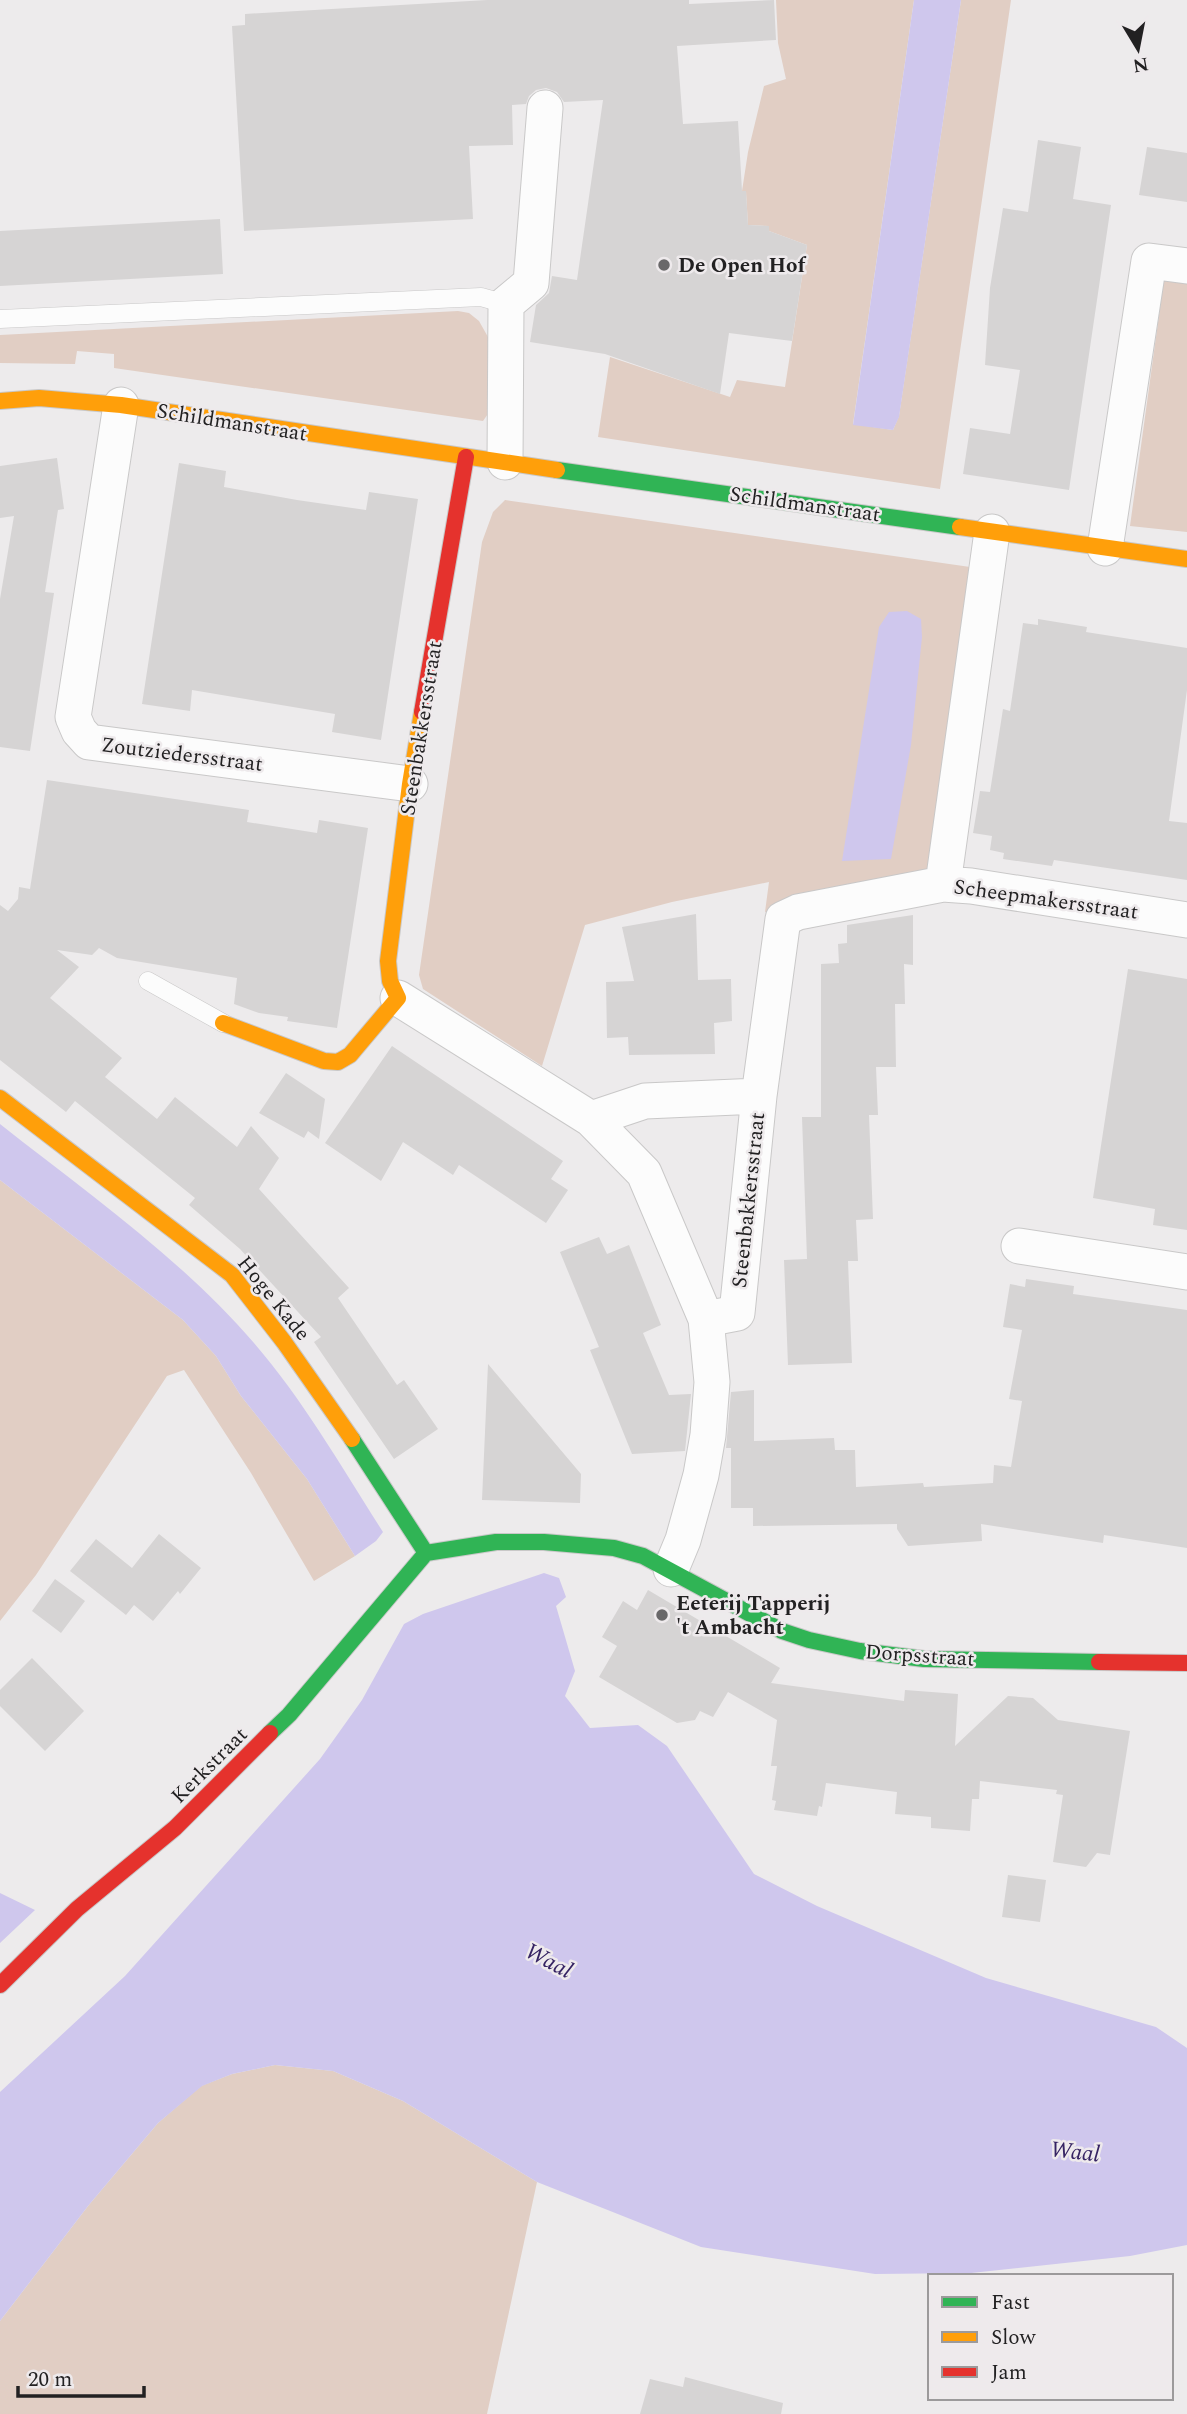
<svg xmlns="http://www.w3.org/2000/svg" width="1187" height="2414" viewBox="0 0 1187 2414" font-family="Spectral,serif">
  <style>
    .green { fill: #e1cec4 }
    .water { fill: #cfc7ed }
    .building { fill: #d6d4d4 }
    .lines { fill: none; stroke-linecap: round; stroke-linejoin: round }
    .lane-casing { stroke: #c9c8c8; stroke-width: 19 }
    .street-casing { stroke: #c9c8c8; stroke-width: 37 }
    .fast-casing { stroke: #c9c8c8; stroke-width: 18 }
    .slow-casing { stroke: #c9c8c8; stroke-width: 18 }
    .jam-casing { stroke: #c9c8c8; stroke-width: 18 }
    .lane { stroke: #fcfcfc; stroke-width: 18 }
    .street { stroke: #fcfcfc; stroke-width: 35 }
    .fast { stroke: #30b455; stroke-width: 16 }
    .slow { stroke: #ff9f0a; stroke-width: 16 }
    .jam { stroke: #e5322d; stroke-width: 16 }
    .poi-dot { fill: #696869; stroke: #eeeaec; stroke-width: 2.5 }
    .labels { text-anchor: middle; stroke-width: 5; stroke-linejoin: round; paint-order: stroke }
    .poi-label { font-size: 21px; font-weight: bold; fill: #222122; stroke: #eeeaec; text-anchor: start }
    .street-label { font-size: 21px; fill: #222122; stroke: #eeeaec }
    .water-label { font-size: 23px; font-style: italic; fill: #362463; stroke: #eeeaec }
  </style>
  <rect width="100%" height="100%" fill="#edebec"/>
  <path class="green" d="M 776,0 L 914,0 L 853,424 L 893,430 L 899,416 L 961,0 L 1011,0 L 940,489 L 598,437 L 610,357 L 730,397 L 737,380 L 785,387 L 807,245 L 769,231 L 769,226 L 748,225 L 746,192 L 742,191 L 748,152 L 764,86 L 786,79 L 778,43 Z
    M 1164,279 L 1187,282 L 1187,532 L 1130,526 Z
    M 458,311 L 469,313 L 479,321 L 488,337 L 492,408 L 483,421 L 114,368 L 114,354 L 77,351 L 75,364 L 0,363 L 0,335 Z
    M 505,500 L 977,568 L 935,879 L 765,912 L 769,882 L 672,902 L 585,925 L 542,1066 L 423,989 L 419,975 L 482,542 L 493,512 Z
    M 0,1180 L 183,1320 L 216,1356 L 241,1396 L 307,1479 L 355,1556 L 314,1581 L 251,1473 L 184,1370 L 167,1376 L 36,1575 L 0,1621 Z
    M 275,2065 L 333,2071 L 403,2101 L 537,2182 L 487,2414 L 0,2414 L 0,2321 L 88,2206 L 158,2123 L 201,2086 L 232,2074 Z"/>
  <path class="water" d="M 914,0 L 961,0 L 899,417 L 893,430 L 853,425 Z
    M 907,611 L 921,619 L 922,637 L 911,745 L 891,859 L 842,861 L 879,627 L 889,612 Z
    M 0,1124 C 86,1192 182,1259 254,1343 C 304,1401 342,1468 383,1532 L 376,1541 L 355,1556 L 307,1479 L 241,1396 L 216,1356 L 183,1320 L 0,1180 Z
    M 544,1573 L 559,1578 L 566,1597 L 556,1606 L 575,1671 L 565,1696 L 590,1728 L 638,1725 L 667,1746 L 754,1874 L 817,1906 L 986,1978 L 1156,2027 L 1187,2048 L 1187,2245 L 1130,2256 L 971,2273 L 875,2274 L 701,2247 L 537,2182 L 403,2101 L 333,2071 L 275,2065 L 232,2074 L 202,2086 L 158,2123 L 88,2206 L 0,2321 L 0,2092 L 125,1976 L 320,1759 L 362,1700 L 404,1624 L 423,1614 Z
    M 0,1893 L 35,1910 L 0,1943 Z"/>
  <path class="building" d="M 487,0 L 689,0 L 689,4 L 774,0 L 776,40 L 677,46 L 683,124 L 738,121 L 742,191 L 746,191 L 748,225 L 769,226 L 769,231 L 807,245 L 792,341 L 729,333 L 720,394 L 605,354 L 530,342 L 536,305 L 549,293 L 552,276 L 577,280 L 603,100 L 564,102 L 557,92 L 546,88 L 536,90 L 529,96 L 526,104 L 512,105 L 513,145 L 469,146 L 473,219 L 244,231 L 232,26 L 245,25 L 245,14 Z
    M 1038,140 L 1081,147 L 1073,199 L 1111,205 L 1069,490 L 963,474 L 970,428 L 1010,434 L 1020,370 L 985,365 L 990,288 L 1003,208 L 1028,212 Z
    M 1147,147 L 1187,153 L 1187,202 L 1139,195 Z
    M 220,219 L 223,274 L 0,286 L 0,231 Z
    M 57,458 L 64,509 L 58,510 L 45,592 L 54,593 L 30,751 L 0,747 L 0,599 L 14,516 L 0,518 L 0,466 Z
    M 179,463 L 226,471 L 224,487 L 297,500 L 366,510 L 369,492 L 418,499 L 381,740 L 332,732 L 335,714 L 192,690 L 190,711 L 142,704 Z
    M 1038,619 L 1087,627 L 1086,632 L 1187,648 L 1187,690 L 1169,821 L 1187,823 L 1187,880 L 1054,860 L 1052,866 L 1003,859 L 1004,853 L 990,850 L 992,836 L 973,833 L 980,791 L 990,792 L 1003,709 L 1010,711 L 1023,623 L 1038,625 Z
    M 47,780 L 249,810 L 247,822 L 317,833 L 319,820 L 368,828 L 337,1028 L 287,1021 L 288,1017 L 259,1013 L 234,1004 L 237,978 L 117,958 L 99,948 L 92,955 L 57,950 L 79,967 L 50,998 L 122,1058 L 105,1077 L 157,1119 L 175,1097 L 237,1147 L 251,1126 L 279,1158 L 259,1189 L 349,1288 L 338,1298 L 397,1385 L 404,1380 L 438,1429 L 394,1459 L 314,1342 L 321,1337 L 240,1249 L 189,1205 L 195,1198 L 75,1101 L 66,1112 L 0,1060 L 0,905 L 8,911 L 18,899 L 19,887 L 30,889 Z
    M 696,914 L 698,980 L 731,979 L 732,1021 L 714,1023 L 715,1054 L 629,1055 L 628,1037 L 607,1038 L 606,982 L 634,981 L 622,927 Z
    M 913,915 L 913,965 L 904,964 L 905,1004 L 895,1004 L 896,1067 L 876,1067 L 878,1115 L 869,1115 L 873,1219 L 856,1220 L 858,1261 L 848,1261 L 852,1363 L 788,1365 L 784,1260 L 807,1259 L 802,1117 L 821,1117 L 821,964 L 839,963 L 838,944 L 847,943 L 847,925 Z
    M 1128,969 L 1187,979 L 1187,1230 L 1153,1225 L 1155,1209 L 1093,1198 Z
    M 392,1046 L 563,1161 L 551,1179 L 568,1190 L 546,1223 L 459,1165 L 453,1175 L 403,1142 L 381,1181 L 325,1143 Z
    M 286,1073 L 325,1099 L 319,1139 L 308,1131 L 304,1138 L 259,1113 Z
    M 599,1237 L 607,1254 L 629,1245 L 661,1325 L 643,1333 L 669,1395 L 691,1394 L 685,1451 L 632,1454 L 590,1350 L 599,1347 L 560,1252 Z
    M 1026,1279 L 1074,1286 L 1073,1294 L 1187,1310 L 1187,1548 L 1104,1535 L 1103,1543 L 981,1524 L 982,1541 L 908,1546 L 897,1529 L 897,1524 L 753,1526 L 753,1508 L 731,1508 L 731,1448 L 726,1448 L 731,1392 L 754,1390 L 754,1441 L 834,1438 L 835,1450 L 855,1450 L 856,1487 L 923,1483 L 924,1487 L 993,1483 L 994,1465 L 1011,1467 L 1022,1401 L 1009,1399 L 1022,1330 L 1003,1327 L 1010,1284 L 1025,1287 Z
    M 488,1364 L 581,1474 L 580,1503 L 482,1500 Z
    M 159,1534 L 201,1568 L 180,1594 L 178,1591 L 153,1621 L 134,1605 L 126,1615 L 70,1571 L 96,1539 L 132,1568 Z
    M 55,1579 L 85,1601 L 61,1633 L 32,1611 Z
    M 648,1590 L 780,1668 L 771,1683 L 904,1701 L 905,1690 L 958,1694 L 955,1746 L 1008,1696 L 1033,1698 L 1058,1720 L 1130,1731 L 1110,1855 L 1097,1853 L 1086,1867 L 1053,1862 L 1063,1795 L 1056,1794 L 1057,1790 L 980,1781 L 979,1799 L 972,1799 L 970,1831 L 931,1828 L 931,1817 L 895,1814 L 897,1792 L 826,1783 L 822,1807 L 819,1806 L 817,1816 L 774,1810 L 776,1801 L 772,1800 L 777,1766 L 771,1766 L 777,1720 L 728,1692 L 713,1717 L 700,1711 L 695,1720 L 677,1723 L 599,1677 L 617,1646 L 602,1637 L 623,1601 L 637,1610 Z
    M 32,1658 L 84,1711 L 45,1751 L 0,1706 L 0,1690 Z
    M 1008,1875 L 1046,1880 L 1040,1922 L 1002,1917 Z
    M 685,2377 L 783,2403 L 781,2414 L 640,2414 L 650,2379 L 683,2387 Z"/>
  <g class="lines">
    <defs>
      <path id="lane" d="M 0,319 L 481,297 L 506,304
        M 148,981 L 223,1023"/>
      <path id="street" d="M 121,405 L 73,717 L 79,731 L 89,742 L 410,784
        M 505,462 L 506,304 L 531,283 L 545,108
        M 1105,548 L 1149,261 L 1187,266
        M 943,884 L 992,532
        M 398,998 L 591,1119 L 644,1173 L 706,1319 L 712,1382 L 708,1435 L 701,1475 L 683,1540 L 671,1569
        M 591,1119 L 645,1101 L 759,1096
        M 1019,1246 L 1187,1272
        M 706,1319 L 737,1313 L 759,1096 L 783,919 L 798,912 L 943,884 L 971,886 L 1187,920"/>
      <path id="fast" d="M 557,470 L 960,527
        M 352,1439 L 426,1553
        M 426,1553 L 496,1542 L 544,1542 L 614,1548 L 643,1556 L 782,1631 L 809,1640 L 860,1651 L 924,1659 L 1099,1662
        M 270,1733 L 289,1715 L 426,1553"/>
      <path id="slow" d="M 0,401 L 39,398 L 121,405 L 557,470
        M 960,527 L 1187,559
        M 223,1023 L 324,1061 L 338,1062 L 350,1055 L 398,998 L 390,981 L 388,961 L 410,784 L 422,712
        M 0,1098 L 232,1275 L 284,1342 L 352,1439"/>
      <path id="jam" d="M 422,712 L 466,457
        M 1099,1662 L 1187,1663
        M 0,1985 L 77,1909 L 175,1828 L 270,1733"/>
    </defs>
    <use href="#lane" class="lane-casing"/>
    <use href="#street" class="street-casing"/>
    <use href="#fast" class="fast-casing"/>
    <use href="#slow" class="slow-casing"/>
    <use href="#jam" class="jam-casing"/>
    <use href="#lane" class="lane"/>
    <use href="#street" class="street"/>
    <use href="#fast" class="fast"/>
    <use href="#slow" class="slow"/>
    <use href="#jam" class="jam"/>
  </g>
  <g class="poi-dot">
    <circle cx="664" cy="265" r="7"/>
    <circle cx="662" cy="1615" r="7"/>
  </g>
  <g class="labels">
    <g class="poi-label">
      <text x="678" y="272">De Open Hof</text>
      <text x="676" y="1610">Eeterij Tapperij<tspan x="676" dy="24">'t Ambacht</tspan></text>
    </g>
    <g class="street-label">
      <text transform="translate(232 422) rotate(9)" y="7">Schildmanstraat</text>
      <text transform="translate(805 504) rotate(8)" y="7">Schildmanstraat</text>
      <text transform="translate(421 728) rotate(-81)" y="7">Steenbakkersstraat</text>
      <text transform="translate(182 754) rotate(7)" y="7">Zoutziedersstraat</text>
      <text transform="translate(1046 899) rotate(8)" y="7">Scheepmakersstraat</text>
      <text transform="translate(748 1200) rotate(-84)" y="7">Steenbakkersstraat</text>
      <text transform="translate(274 1298) rotate(51)" y="7">Hoge Kade</text>
      <text transform="translate(920 1655) rotate(4)" y="7">Dorpsstraat</text>
      <text transform="translate(209 1765) rotate(-45)" y="7">Kerkstraat</text>
    </g>
    <g class="water-label">
      <text transform="translate(549 1960) rotate(28)" y="8">Waal</text>
      <text transform="translate(1075 2151) rotate(6)" y="8">Waal</text>
    </g>
  </g>
  <rect x="928" y="2274" width="245" height="126" fill="#eeeaec" stroke="#9c9a9b" stroke-width="2"/>
  <rect x="942" y="2297" width="35" height="10" fill="#30b455" stroke="#9c9a9b" stroke-width="2"/>
  <text x="991" y="2309" font-size="21" fill="#222122">Fast</text>
  <rect x="942" y="2332" width="35" height="10" fill="#ff9f0a" stroke="#9c9a9b" stroke-width="2"/>
  <text x="991" y="2344" font-size="21" fill="#222122">Slow</text>
  <rect x="942" y="2367" width="35" height="10" fill="#e5322d" stroke="#9c9a9b" stroke-width="2"/>
  <text x="991" y="2379" font-size="21" fill="#222122">Jam</text>
  <g transform="translate(1138 49) rotate(170)" stroke="#eeeaec" stroke-width="5" paint-order="stroke">
  <path d="M0-5L12 26L0 18L-12 26Z" fill="#222122"/>
  <text y="-10" font-size="19" font-weight="bold" text-anchor="middle" fill="#222122">N</text>
  </g>
  <path d="M18 2386v10h126v-10" fill="none" stroke="#222122" stroke-width="3.5"/>
  <text x="28" y="2386" font-size="21" fill="#222122" stroke="#eeeaec" stroke-width="5" paint-order="stroke">20 m</text>
</svg>
